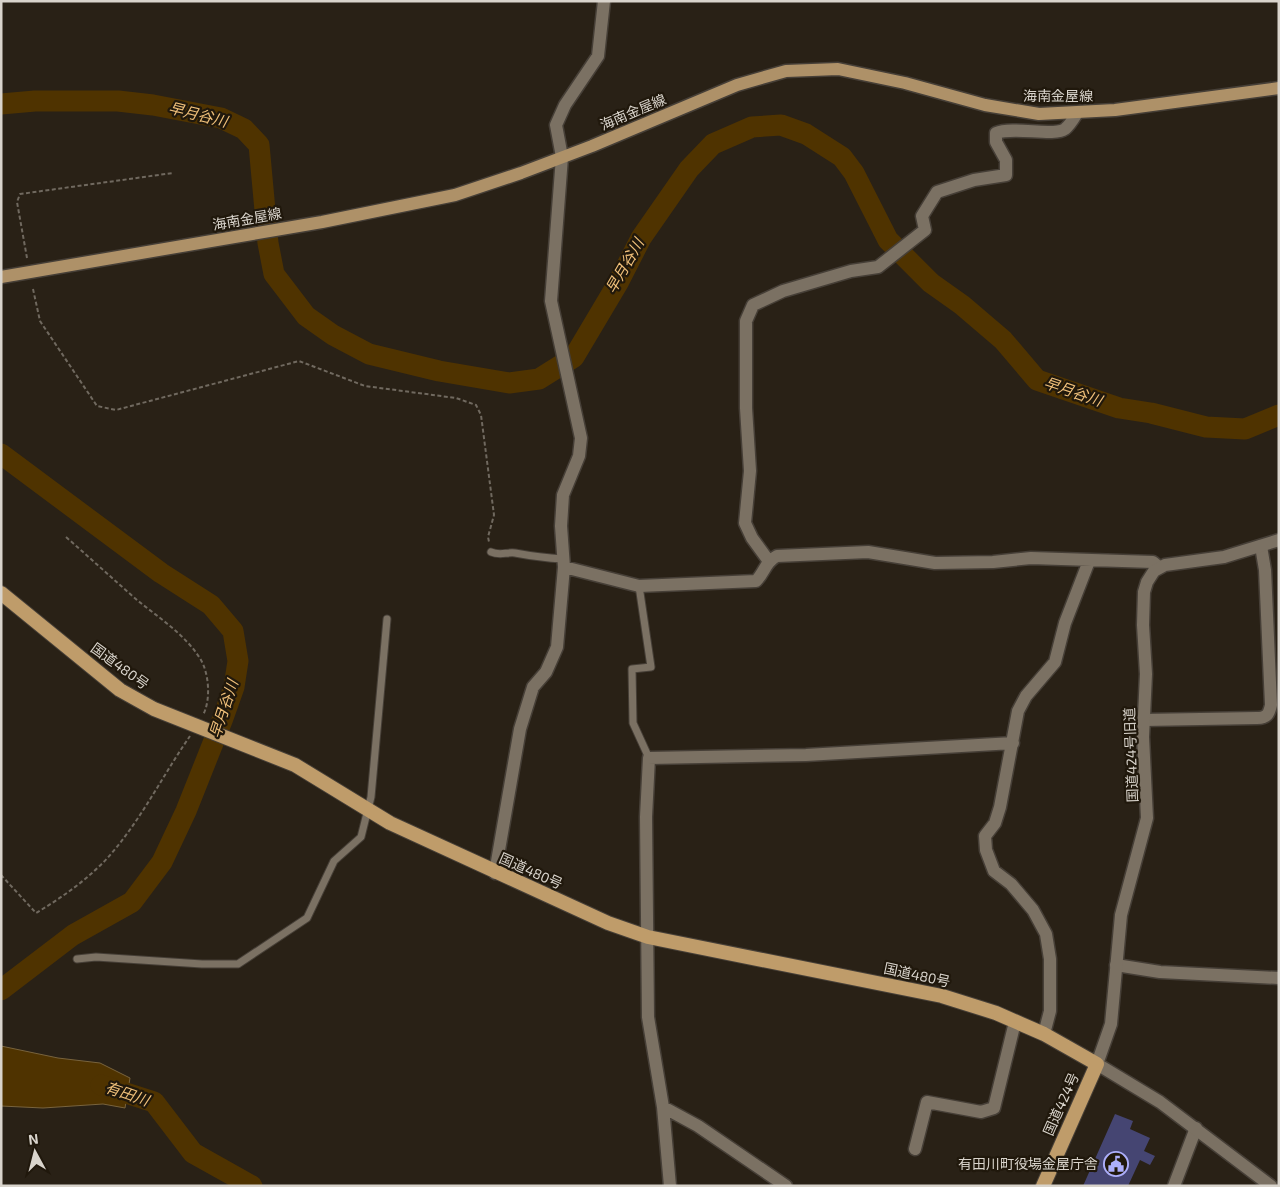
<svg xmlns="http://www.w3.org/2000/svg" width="1280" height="1187" viewBox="0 0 1280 1187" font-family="'Exo 2','Noto Sans JP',sans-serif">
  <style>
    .water { fill: #4f3300; stroke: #78633d }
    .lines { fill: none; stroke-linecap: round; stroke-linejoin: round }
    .river { stroke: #4f3300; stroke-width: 21 }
    .building { fill: #454572 }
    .service-casing { stroke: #463f37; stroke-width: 9 }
    .minor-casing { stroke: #463f37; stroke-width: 15 }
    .tertiary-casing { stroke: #463f37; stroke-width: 15 }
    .primary-casing { stroke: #463f37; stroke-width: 15 }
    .trunk-casing { stroke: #463f37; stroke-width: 16 }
    .path { stroke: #70695f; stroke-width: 2; stroke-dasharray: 4 2.5; stroke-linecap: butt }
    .service { stroke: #7b7163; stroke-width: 7 }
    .minor { stroke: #7b7163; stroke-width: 12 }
    .tertiary { stroke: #7b7163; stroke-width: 12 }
    .primary { stroke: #ae9168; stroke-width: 12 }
    .trunk { stroke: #bf9c6a; stroke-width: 14 }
    .labels { text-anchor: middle; stroke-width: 4.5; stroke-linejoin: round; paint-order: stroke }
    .street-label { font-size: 14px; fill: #d9d4cc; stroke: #20180c }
    .poi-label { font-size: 14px; fill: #d9d4cc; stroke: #20180c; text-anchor: end }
    .water-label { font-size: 15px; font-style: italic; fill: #f0c07a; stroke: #20180c }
  </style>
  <rect width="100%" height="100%" fill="#292116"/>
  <path class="water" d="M 1,1046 L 58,1058 L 100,1063 L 130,1078 L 125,1108 L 103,1104 L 43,1108 L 1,1106 Z"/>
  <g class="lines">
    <path class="river" d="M 1,104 L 35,101 L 118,101 L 153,105 L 221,118 L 244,129 L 259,145 L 268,243 L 274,274 L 306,316 L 333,335 L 369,354 L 439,371 L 509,383 L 539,379 L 574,357 L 618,283 L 641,238 L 689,169 L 713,144 L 752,127 L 781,125 L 806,134 L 842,157 L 854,173 L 888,240 L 931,283 L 962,305 L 1003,340 L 1037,380 L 1119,408 L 1151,413 L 1206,427 L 1245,429 L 1279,415
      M 1,454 L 161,573 L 211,605 L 233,631 L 238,661 L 234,687 L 223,718 L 186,811 L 162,862 L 132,902 L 73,935 L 1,990
      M 101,1085 L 154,1102 L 193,1153 L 252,1186"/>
  </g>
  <path class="building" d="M 1115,1114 L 1133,1121 L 1130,1129 L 1150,1138 L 1144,1151 L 1155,1156 L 1150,1165 L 1140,1160 L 1128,1186 L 1083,1186 Z"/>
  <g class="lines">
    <defs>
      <path id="service" d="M 491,552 C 500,556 506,552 515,553 C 531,556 546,558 563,559
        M 639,586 L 651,667 L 632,669 L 633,723 L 649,758
        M 77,959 L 96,957 L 202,964 L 238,964 L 307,918 L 334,861 L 361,837 L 371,797 L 387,619"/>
      <path id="minor" d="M 768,560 L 752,538 L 745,523 L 750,471 L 746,408 L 746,321 L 753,305 L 783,291 L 851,271 L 878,267 L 925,230 L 922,216 L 937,192 L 974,180 L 1006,175 L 1006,160 L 996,142 L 996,133 C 1014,126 1054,137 1065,129 C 1070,125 1074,118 1077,113
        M 564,567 L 639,586 L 756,581 C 765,572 765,562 777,556 L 868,552 L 935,563 L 993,562 L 1031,558 L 1153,562 L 1159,567
        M 1144,720 L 1257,718 C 1267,718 1269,714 1271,705 L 1265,570 L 1261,546
        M 495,873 L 520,729 L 533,687 L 546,672 L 557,647 L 564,567 L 561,526 L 563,495 L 579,456 L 581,438 L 551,301 L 562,157 L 556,125 L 565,105 L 598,56 L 604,1
        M 1116,965 L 1160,972 L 1279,978
        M 1044,1034 L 1050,1011 L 1050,959 L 1046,934 L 1033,910 L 1011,884 L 994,871 L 986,850 L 985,836 L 995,823 L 1000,807 L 1018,711 L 1026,696 L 1055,662 L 1065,623 L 1089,561
        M 663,1107 L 698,1126 L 786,1186
        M 915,1149 L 927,1102 L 981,1112 L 994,1108 L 1015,1022
        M 670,1186 L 663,1107 L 648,1017 L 646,817 L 649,758 L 806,755 L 1013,743
        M 1174,1186 L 1196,1128"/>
      <path id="tertiary" d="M 1271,1186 L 1160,1102 L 1097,1064 L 1111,1024 L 1121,915 L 1147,818 L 1143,737 L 1146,674 L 1143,625 L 1144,592 L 1147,582 L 1154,571 L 1165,565 L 1224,557 L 1279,540"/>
      <path id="primary" d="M 1,277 L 322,222 L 455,195 L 521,173 L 592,146 L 737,85 L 786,71 L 838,69 L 905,83 L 985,105 L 1039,114 L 1115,110 L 1279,88"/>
      <path id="trunk" d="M 1,593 L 120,690 L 154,709 L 295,765 L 390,823 L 608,923 L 648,937 L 942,996 L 996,1013 L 1044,1034 L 1097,1064 L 1043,1186"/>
    </defs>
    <use href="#service" class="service-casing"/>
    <use href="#minor" class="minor-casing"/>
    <use href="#tertiary" class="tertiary-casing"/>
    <use href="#primary" class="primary-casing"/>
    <use href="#trunk" class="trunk-casing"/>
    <path class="path" d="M 27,258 L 17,202 L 20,194 L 173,173
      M 33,289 L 40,321 L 97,406 L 116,410 L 299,361 L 365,386 L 456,398 L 476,405 L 481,415 L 494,515 L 488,537 L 489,542
      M 66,537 C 90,558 113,579 137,600 C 159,618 186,635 201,660 C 209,674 211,700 203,715
      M 1,875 L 36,913 C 63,897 91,877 111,854 C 142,818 163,775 190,736"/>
    <use href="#service" class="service"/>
    <use href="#minor" class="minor"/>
    <use href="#tertiary" class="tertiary"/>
    <use href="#primary" class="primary"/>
    <use href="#trunk" class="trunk"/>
  </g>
  <defs>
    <symbol id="civic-ring" viewBox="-11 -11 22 22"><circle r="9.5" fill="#20180c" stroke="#adaffb" stroke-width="1.5"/><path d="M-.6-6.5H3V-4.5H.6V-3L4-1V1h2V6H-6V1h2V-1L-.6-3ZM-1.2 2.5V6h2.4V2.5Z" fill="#adaffb"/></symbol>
  </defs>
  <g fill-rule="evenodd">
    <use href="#civic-ring" x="1102" y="1150" width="28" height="28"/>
  </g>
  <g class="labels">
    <g class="street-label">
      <text x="1058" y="101">海南金屋線</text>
      <text transform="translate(633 112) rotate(-23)" y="5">海南金屋線</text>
      <text transform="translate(247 219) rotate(-10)" y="5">海南金屋線</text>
      <text transform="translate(120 666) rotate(36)" y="5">国道480号</text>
      <text transform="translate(1131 755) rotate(-92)" y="5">国道424号旧道</text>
      <text transform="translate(531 871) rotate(24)" y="5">国道480号</text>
      <text transform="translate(917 975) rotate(12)" y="5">国道480号</text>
      <text transform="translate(1061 1104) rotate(-66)" y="5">国道424号</text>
    </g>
    <g class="poi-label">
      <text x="1098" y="1169">有田川町役場金屋庁舎</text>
    </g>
    <g class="water-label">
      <text transform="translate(198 115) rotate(14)" y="5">早月谷川</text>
      <text transform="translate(625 266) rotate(-60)" y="5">早月谷川</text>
      <text transform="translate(1073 392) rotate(19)" y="5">早月谷川</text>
      <text transform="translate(224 709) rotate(-72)" y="5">早月谷川</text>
      <text transform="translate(127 1094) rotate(19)" y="5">有田川</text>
    </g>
  </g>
  <rect width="1280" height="1187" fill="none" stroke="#d9d4cc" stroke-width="5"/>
  <g transform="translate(35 1152) rotate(353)" stroke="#20180c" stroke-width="4" paint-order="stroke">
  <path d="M0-4L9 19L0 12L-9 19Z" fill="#d9d4cc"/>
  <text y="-8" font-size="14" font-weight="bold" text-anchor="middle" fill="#d9d4cc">N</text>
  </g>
</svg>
